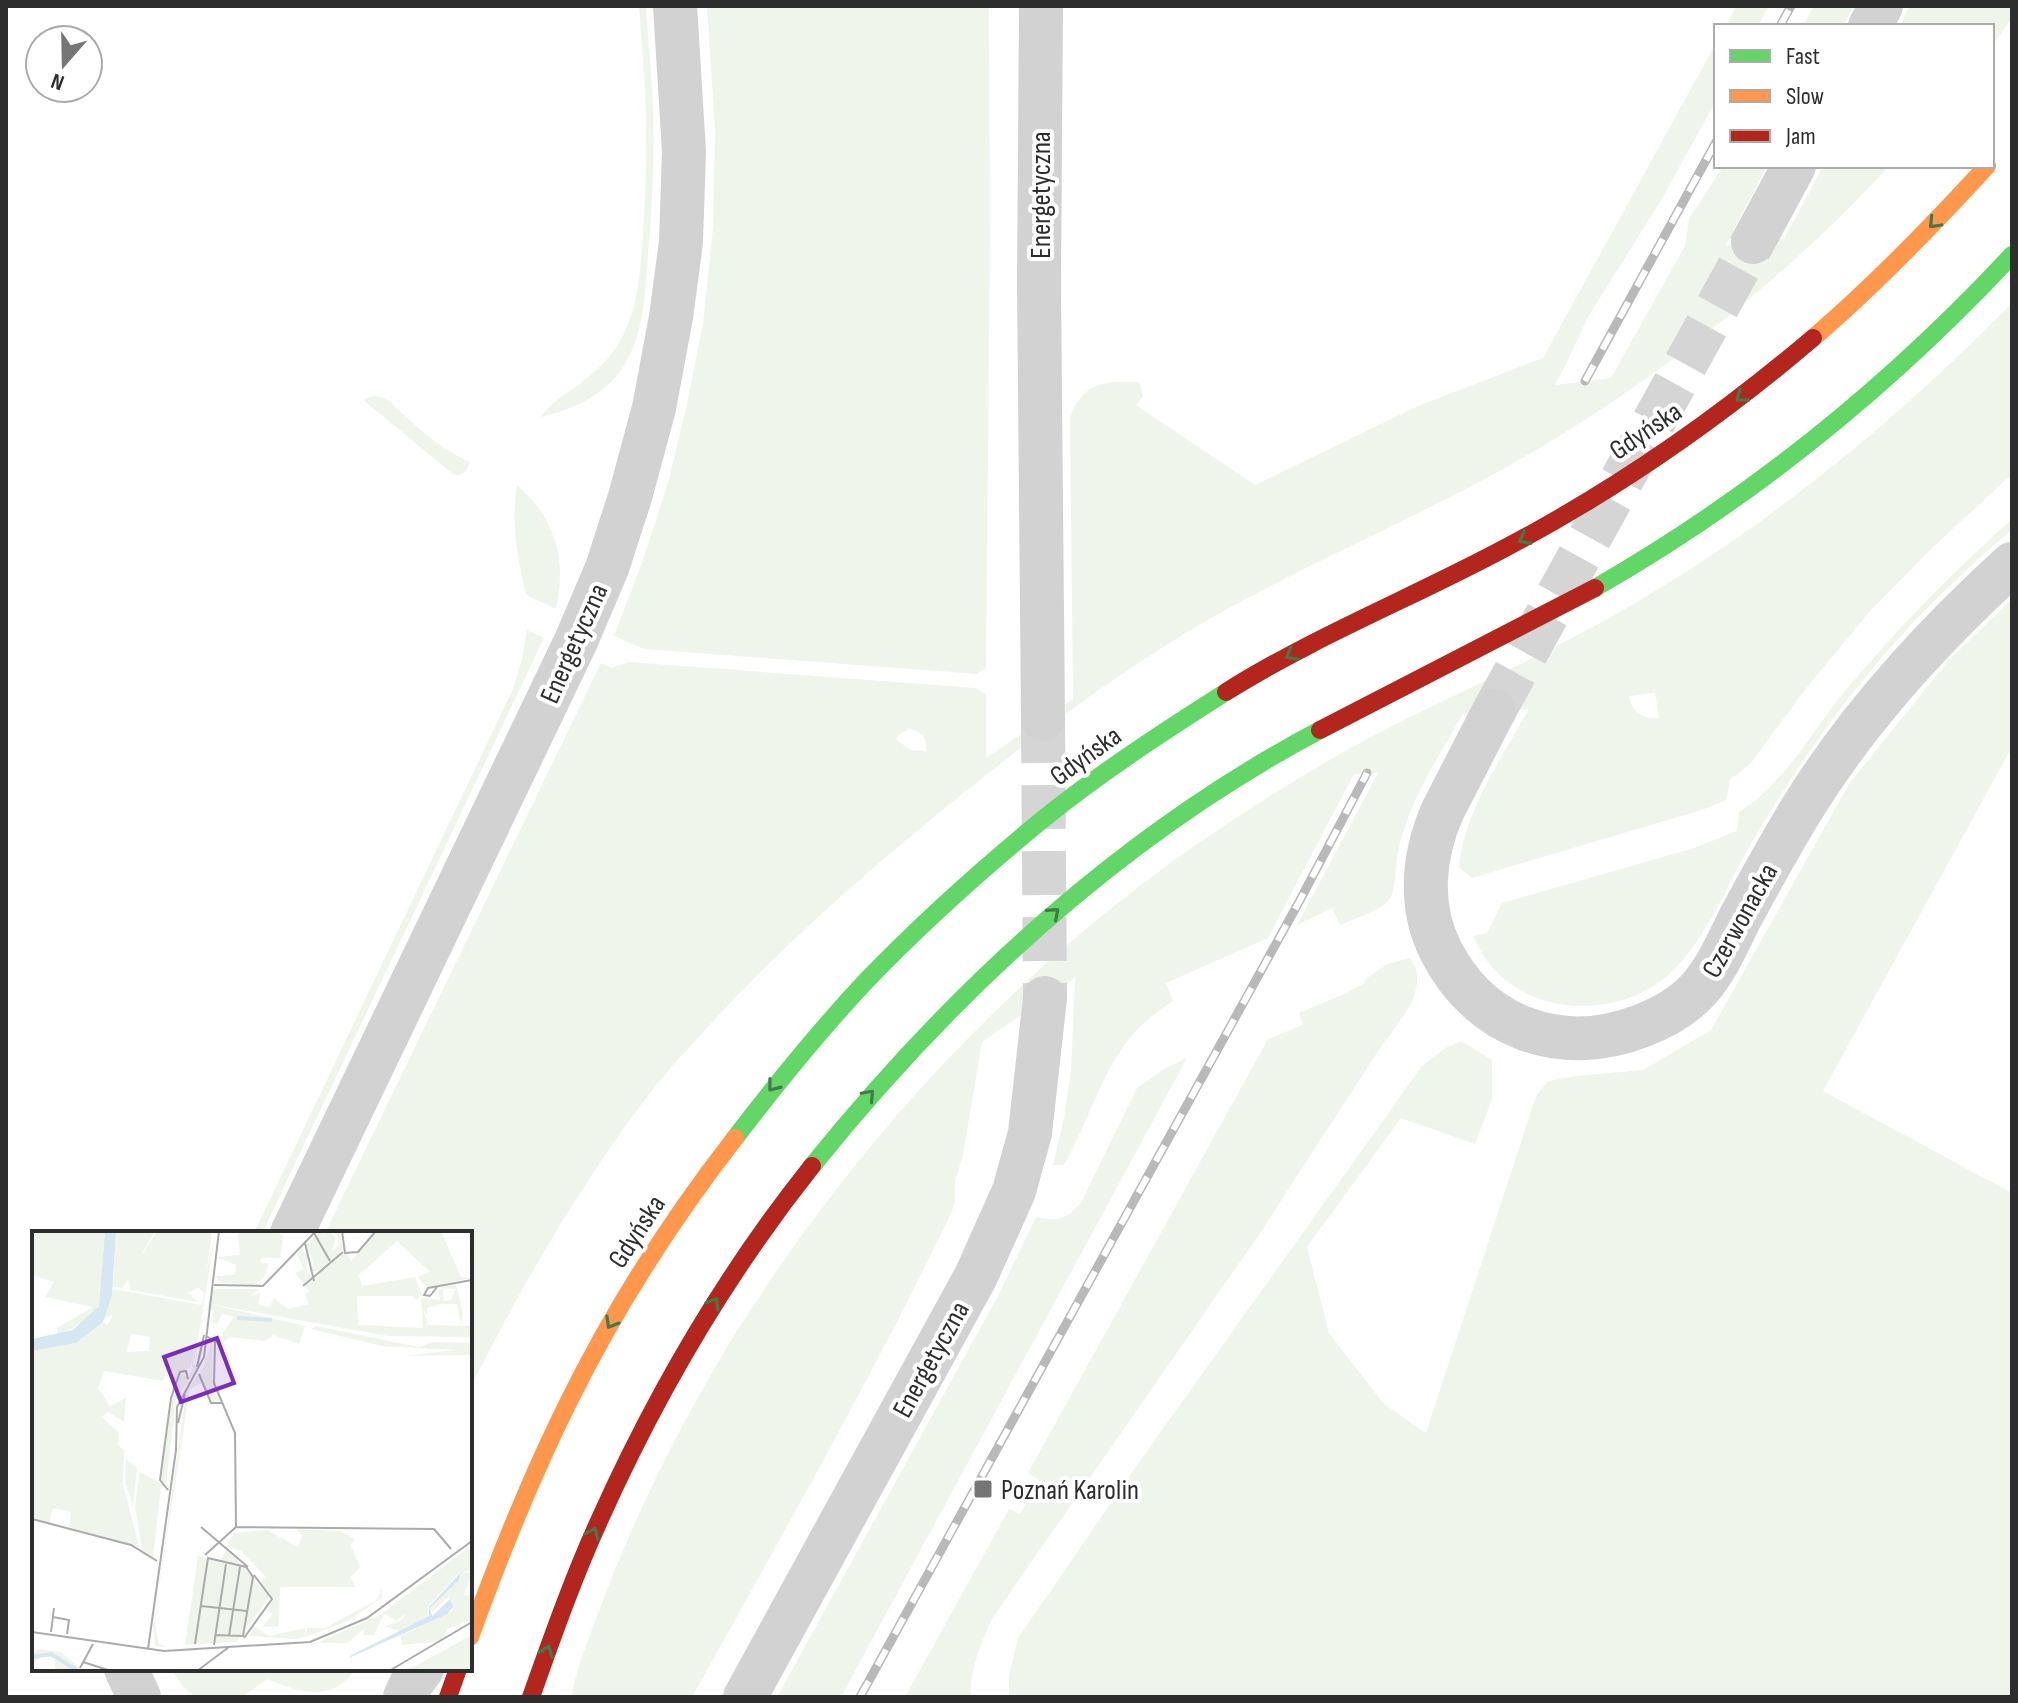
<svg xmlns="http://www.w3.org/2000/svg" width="2018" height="1703" viewBox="0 0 2018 1703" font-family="'Sofia Sans Condensed',sans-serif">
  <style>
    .green { fill: #f0f5eb; fill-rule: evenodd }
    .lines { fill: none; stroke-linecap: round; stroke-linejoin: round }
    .street-tunnel { stroke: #d5d5d5; stroke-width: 44; stroke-dasharray: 44 22; stroke-linecap: butt }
    .street { stroke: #d2d2d2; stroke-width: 44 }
    .fast { stroke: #63d668; stroke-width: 18 }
    .slow { stroke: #ff974d; stroke-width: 18 }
    .jam { stroke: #b3261e; stroke-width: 18 }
    .rail-casing { stroke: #b9b9b9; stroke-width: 9 }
    .rail { stroke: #fff; stroke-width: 6; stroke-dasharray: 18; stroke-linecap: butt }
    .oneway { stroke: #457948 }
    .poi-dot { fill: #767676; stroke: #fff; stroke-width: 3 }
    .labels { text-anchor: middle; stroke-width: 8; stroke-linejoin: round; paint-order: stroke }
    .street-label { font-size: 28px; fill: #2d2d2d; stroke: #fff }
    .poi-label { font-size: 28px; fill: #2d2d2d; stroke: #fff; text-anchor: start }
    .inset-river { fill: none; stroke: #d6e6f2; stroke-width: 4 }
    .inset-road { fill: none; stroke: #ababab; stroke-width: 2 }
    .view { fill: #7b2cbf; fill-opacity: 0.15; stroke: #7b2cbf; stroke-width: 4 }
    .inset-edge { fill: none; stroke: #2d2d2d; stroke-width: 4 }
  </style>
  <rect width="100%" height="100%" fill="#fff"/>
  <path class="green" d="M 639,6 L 646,6 C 648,40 652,75 653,109 C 655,158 652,207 648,256 C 645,295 644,340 619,373 C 600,397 571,410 541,417 C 549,404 560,398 573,389 C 591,375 609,361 620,341 C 639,308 640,271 643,234 C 646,193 647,151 646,111 C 645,76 641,41 639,6 Z
    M 707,6 L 989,6 L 990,242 L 986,668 L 977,674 L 644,649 L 614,636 L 643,560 L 668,483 L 687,404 L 703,324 L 713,227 L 715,132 Z
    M 1736,6 L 1769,6 L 1758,26 L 1726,26 Z
    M 1814,6 L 1854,6 L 1843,26 L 1803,26 Z
    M 1910,6 L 2012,6 L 2012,18 L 1992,46 L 1992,26 L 1899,26 Z
    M 1716,43 L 1716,101 L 1660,202 L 1588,317 L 1566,364 L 1555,385 L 1611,378 L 1685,246 L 1689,219 L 1723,166 L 1767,166 L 1726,245 L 1784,239 L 1823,166 L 1889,166 C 1780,285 1633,399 1490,476 C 1389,531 1283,574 1184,634 C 1091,691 1006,758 922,827 C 846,890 772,956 706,1029 C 691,1046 675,1062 661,1079 C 585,1175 525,1280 470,1388 L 470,1233 L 325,1233 L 601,663 L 611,668 L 629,662 L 643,663 L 976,688 L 986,694 L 986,758 L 1073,699 L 1070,418 C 1083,381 1105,381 1139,382 L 1143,396 L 1136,405 L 1255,485 L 1418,406 L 1543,358 ZM 909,729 C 921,731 928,738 926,751 L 910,750 L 896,739 L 901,733 Z
    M 2012,303 L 2012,474 L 1930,550 L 1871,610 L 1804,691 L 1751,763 L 1730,780 L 1726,800 L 1705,809 L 1472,878 L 1459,867 C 1464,813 1502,756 1529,709 L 1463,714 C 1439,756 1410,799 1399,847 C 1395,861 1397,890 1389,900 C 1380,911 1354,919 1340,925 L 1332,908 L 1297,925 L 1378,773 L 1354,774 L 1268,938 L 1166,983 L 1173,1001 C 1159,1010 1146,1020 1135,1032 C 1101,1070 1089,1122 1064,1165 L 1053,1165 L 1064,1118 L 1071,1071 L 1075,978 L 982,1042 L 963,1155 L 955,1181 L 955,1201 L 952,1211 C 873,1376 781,1537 692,1697 L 571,1697 C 577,1666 589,1638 600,1608 C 635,1515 680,1424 732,1339 C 860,1134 1029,954 1231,821 C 1289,783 1349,747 1410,717 C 1482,682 1554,650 1623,610 C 1768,527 1896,421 2012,303 ZM 1655,693 L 1659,718 C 1643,720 1632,712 1629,696 Z
    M 372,396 L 381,397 L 389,401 C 415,425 437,447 470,462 L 466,471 L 460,475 L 453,474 L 363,400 Z
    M 517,485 C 556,520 567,558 556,609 L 526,595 C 518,558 510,523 517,485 Z
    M 2012,519 L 2012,529 C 1973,564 1934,599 1899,638 C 1863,678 1829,722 1799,767 C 1779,797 1759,828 1742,860 C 1721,899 1698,953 1662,980 C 1612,1019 1528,1015 1488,962 C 1482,955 1478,945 1473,936 L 1487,933 L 1502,903 L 1694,848 L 1737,831 L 1739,812 C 1779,786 1800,751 1828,713 C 1838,699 1850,685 1862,671 C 1909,616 1959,567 2012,519 Z
    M 2012,599 L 2012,747 L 1823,1091 L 2012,1193 L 2012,1697 L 1009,1697 L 1009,1676 L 1018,1638 L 1142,1458 L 1422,1066 L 1445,1048 L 1461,1041 L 1492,1060 L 1492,1099 L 1475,1144 L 1401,1118 L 1307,1247 L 1329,1333 L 1383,1403 L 1426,1433 L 1536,1096 L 1548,1081 L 1576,1076 L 1643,1070 L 1711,1030 L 1849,784 L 1948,661 Z
    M 527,630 L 544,638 L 265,1227 L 262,1233 L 254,1233 L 513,689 L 522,659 Z
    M 1410,958 C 1412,962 1415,965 1416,970 C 1423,997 1397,1025 1382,1045 L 1258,1236 L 991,1620 C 981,1645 969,1670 971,1697 L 905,1697 L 1009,1509 L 1020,1514 L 1039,1480 L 1028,1473 L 1268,1039 L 1303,1025 L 1299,1013 L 1344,994 L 1365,983 L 1364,980 L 1387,964 Z
    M 1187,1058 L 841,1697 L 777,1697 L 998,1296 L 1036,1217 C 1058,1222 1068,1219 1082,1201 L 1137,1088 L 1166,1068 Z
    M 171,1669 L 356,1669 C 331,1703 302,1693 267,1679 L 242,1697 L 195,1697 L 184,1688 Z"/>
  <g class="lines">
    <path class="street-tunnel" d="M 1494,711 L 1753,242
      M 1043,719 L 1045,998"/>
    <path class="street" d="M 1041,6 L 1039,283 L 1043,719
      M 1870,26 L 1881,6
      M 1753,242 L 1794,166
      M 1494,711 L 1443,810 C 1423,855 1418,906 1441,951 C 1480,1028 1561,1057 1641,1026 C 1662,1018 1682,1007 1697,991 C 1716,971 1728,942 1740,918 C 1760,881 1781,843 1803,807 C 1858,718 1935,634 2012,564
      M 292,1233 L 576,641 L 607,568 L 630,497 L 654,408 L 671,317 L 681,242 L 684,151 L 675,6
      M 126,1669 L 139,1697
      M 405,1697 L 411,1684 L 422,1669
      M 745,1697 L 976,1276 L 1014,1191 L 1030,1133 L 1045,998"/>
    <path class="fast" d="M 1595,588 C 1750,499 1890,386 2012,255
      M 735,1138 C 777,1083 820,1030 867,980 C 922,923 981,870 1042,820 C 1100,773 1163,732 1226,692
      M 812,1166 C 953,991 1120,836 1320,730"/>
    <path class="slow" d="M 1813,338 C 1875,285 1932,226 1987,166
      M 470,1637 C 499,1557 531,1477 569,1401 C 615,1308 672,1219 735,1138"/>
    <path class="jam" d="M 1226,692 C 1315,636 1414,597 1507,547 C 1617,489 1719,418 1813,338
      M 1320,730 L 1595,588
      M 448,1697 L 458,1669
      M 531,1697 C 552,1638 573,1578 599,1521 C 655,1396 726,1274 812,1166"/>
    <defs>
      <path id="rail" d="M 1780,26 L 1791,6
        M 1585,381 L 1716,142
        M 860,1697 L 1299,902 L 1367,773"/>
    </defs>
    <use href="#rail" class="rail-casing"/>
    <use href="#rail" class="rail"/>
  </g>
  <defs><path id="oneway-chevron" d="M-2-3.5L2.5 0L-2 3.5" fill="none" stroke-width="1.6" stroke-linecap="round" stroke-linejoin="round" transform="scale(2)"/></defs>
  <g class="oneway">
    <use href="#oneway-chevron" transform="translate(1934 223) rotate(134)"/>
    <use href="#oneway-chevron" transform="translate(1741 397) rotate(143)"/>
    <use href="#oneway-chevron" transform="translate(1524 539) rotate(152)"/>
    <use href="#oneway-chevron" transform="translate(1291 655) rotate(150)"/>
    <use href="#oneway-chevron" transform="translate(1054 913) rotate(-41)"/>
    <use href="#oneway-chevron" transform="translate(773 1086) rotate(128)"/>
    <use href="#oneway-chevron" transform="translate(869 1095) rotate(-48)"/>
    <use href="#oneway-chevron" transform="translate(714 1303) rotate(-58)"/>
    <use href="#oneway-chevron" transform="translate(611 1323) rotate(120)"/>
    <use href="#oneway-chevron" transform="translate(593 1533) rotate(-66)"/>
    <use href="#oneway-chevron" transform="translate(547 1651) rotate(-70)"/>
  </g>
  <rect class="poi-dot" x="973" y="1479" width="20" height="20" rx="4"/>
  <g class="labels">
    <g class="street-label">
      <text transform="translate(1040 195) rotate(-90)" y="10">Energetyczna</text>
      <text transform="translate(1645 430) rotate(-34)" y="10">Gdyńska</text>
      <text transform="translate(573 643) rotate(-66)" y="10">Energetyczna</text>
      <text transform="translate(1085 755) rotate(-36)" y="10">Gdyńska</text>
      <text transform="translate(1739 920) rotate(-61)" y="10">Czerwonacka</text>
      <text transform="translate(636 1231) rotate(-57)" y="10">Gdyńska</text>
      <text transform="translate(930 1359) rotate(-61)" y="10">Energetyczna</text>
    </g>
    <g class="poi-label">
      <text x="1001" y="1499">Poznań Karolin</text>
    </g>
  </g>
  <g transform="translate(32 1231)">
    <rect width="440" height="440" fill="#fff"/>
    <path d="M 0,0 L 73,0 L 67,74 L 55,89 L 26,105 L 25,97 L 61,76 L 13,66 L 22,51 L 0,44 ZM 84,0 L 123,0 L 106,30 L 125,0 L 180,0 L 175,39 L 184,0 L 162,131 L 164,136 L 169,110 L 170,122 L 164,138 L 144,169 L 134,253 L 129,250 L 140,166 L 149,142 L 156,147 L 161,137 L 160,135 L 164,112 L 158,137 L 147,141 L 140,161 L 143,141 L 134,139 L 131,150 L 72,140 L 66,157 L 78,175 L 94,167 L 92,191 L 76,181 L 70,186 L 87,202 L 86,214 L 92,219 L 91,253 L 107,316 L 37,296 L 39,281 L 21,277 L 17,292 L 0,288 L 0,120 L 44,112 L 71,91 L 75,94 L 81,84 L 72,88 L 81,58 L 170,74 L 172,62 L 166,57 L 156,62 L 166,71 L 99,59 L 96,49 L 90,57 L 81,56 ZM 99,103 L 118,106 L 117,120 L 95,121 ZM 206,0 L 245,0 L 251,6 L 248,27 L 229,27 L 228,31 L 237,33 L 231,48 L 222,52 L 230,54 L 189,52 L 183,45 L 203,44 L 204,34 L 185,26 L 208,24 ZM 289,0 L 294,0 L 288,4 L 297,1 L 304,6 L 300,20 L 307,14 L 305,4 L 300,0 L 308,0 L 310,19 L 306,22 L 315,23 L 319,30 L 346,0 L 416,0 L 410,2 L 429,46 L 440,47 L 394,56 L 386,46 L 398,41 L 365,10 L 327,44 L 330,55 L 383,46 L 390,64 L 384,69 L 380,65 L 325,65 L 326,94 L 391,97 L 389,67 L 408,69 L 406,59 L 416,57 L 411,59 L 412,70 L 419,69 L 424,58 L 406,57 L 424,53 L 431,83 L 429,94 L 425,73 L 410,73 L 395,77 L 395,84 L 391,79 L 396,92 L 393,94 L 440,95 L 440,106 L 356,105 L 177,73 L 273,95 L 267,113 L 241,104 L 233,110 L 198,106 L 191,111 L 191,101 L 202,86 L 190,83 L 185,93 L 179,91 L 182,79 L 175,80 L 177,68 L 182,58 L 228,58 L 217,66 L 229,61 L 226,73 L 237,76 L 242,67 L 256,78 L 277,73 L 273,63 L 277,60 L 263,42 L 272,38 L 265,23 L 271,18 L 274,38 L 272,23 L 276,21 L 275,40 L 283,49 L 288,40 L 278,40 L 282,32 L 274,14 ZM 284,95 L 387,116 L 400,111 L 438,112 L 440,124 L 371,125 L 423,119 L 350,115 L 279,98 ZM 180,109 L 180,148 L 188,169 L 181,172 L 169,152 L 158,158 L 122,388 L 127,413 L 136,416 L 123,415 L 121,395 L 154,163 L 150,167 L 172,135 ZM 94,228 L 105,237 L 101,275 L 93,252 ZM 108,241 L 134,255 L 129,255 L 121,328 L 111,324 L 103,275 ZM 265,298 L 308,300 L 323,308 L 319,314 L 328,336 L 319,346 L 323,356 L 248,356 L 247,395 L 230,396 L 241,383 L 235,379 L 241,369 L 229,352 L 234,346 L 209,320 L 194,315 L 202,302 L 235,299 L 266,316 L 270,305 ZM 437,316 L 440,338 L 427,342 L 396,376 L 396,385 L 370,401 L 352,395 L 367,391 L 374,383 L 364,389 L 352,383 L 342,404 L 331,404 L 333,397 L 315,412 L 284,412 L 348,384 ZM 195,318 L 238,366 L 204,411 L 153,414 L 166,325 L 188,330 ZM 440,341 L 432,364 L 440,365 L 440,389 L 415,398 L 409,410 L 371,414 L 368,405 L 421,379 L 417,366 L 400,381 L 399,377 L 429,343 ZM 350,357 L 350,367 L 314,391 L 273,406 L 263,408 L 217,405 L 223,396 L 237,405 L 273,397 L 273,406 L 275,397 L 293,397 L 345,369 ZM 440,404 L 440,440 L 367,440 L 385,434 ZM 7,418 L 29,421 L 51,440 L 23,440 L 23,426 L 8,425 L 0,435 L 0,423 Z" fill="#f0f5eb" fill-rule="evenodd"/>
    <path d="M 73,0 L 84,0 L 80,64 L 71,91 L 44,112 L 0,120 L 0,108 L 41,99 L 67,75 ZM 440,339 L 428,343 L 427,349 L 398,377 L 400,385 L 418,368 L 421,376 L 415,383 L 319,426 L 320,433 L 306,440 L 320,433 L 318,425 L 397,385 L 397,376 L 408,364 L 428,342 Z" fill="#d6e6f2"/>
    <path class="inset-river" d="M 205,87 L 240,89M 0,426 L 19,423 L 46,440"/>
    <path class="inset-road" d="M 310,0 L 313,22 L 326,21 L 344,0M 282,2 L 298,30M 273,12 L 282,50M 182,54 L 231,55 L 284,0M 271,55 L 311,21M 405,56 L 398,65 L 392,64 L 396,57 L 440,49M 174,105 L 183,110 L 182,152 L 203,202 L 204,296M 165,136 L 172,104M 167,143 L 179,172 L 190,172M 146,192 L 153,163M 136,259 L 128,249 L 139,167 L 148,141 L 154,140 L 156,148M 0,288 L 99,314 L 125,330M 169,296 L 216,336M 204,296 L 402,298 L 419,318M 173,324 L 204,296M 169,375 L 215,380M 21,386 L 37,389 L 35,403M 0,401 L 132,420 L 278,411 L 335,387 L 440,310M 19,401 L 22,377M 197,405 L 208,336M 212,407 L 240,368 L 222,344M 163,413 L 176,327 L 214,336 L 221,346 L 211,405 L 183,404M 182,414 L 194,333M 116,418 L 144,219 L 145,176 L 172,126 L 187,0M 51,431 L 79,440M 48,437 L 61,413M 165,440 L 197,416M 357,440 L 440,391"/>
    <path class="view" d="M 185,107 L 202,152 L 149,171 L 132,126 Z"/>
    <rect width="440" height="440" class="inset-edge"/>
  </g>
  <rect width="2018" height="1703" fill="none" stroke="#2d2d2d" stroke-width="16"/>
  <rect x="1714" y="24" width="280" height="144" fill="#ffffff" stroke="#ababab" stroke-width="2"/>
  <rect x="1730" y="50" width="40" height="12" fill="#63d668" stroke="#ababab" stroke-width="2"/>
  <text x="1786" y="64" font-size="24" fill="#2d2d2d">Fast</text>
  <rect x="1730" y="90" width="40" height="12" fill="#ff974d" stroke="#ababab" stroke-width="2"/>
  <text x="1786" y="104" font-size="24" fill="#2d2d2d">Slow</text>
  <rect x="1730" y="130" width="40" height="12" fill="#b3261e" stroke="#ababab" stroke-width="2"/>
  <text x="1786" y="144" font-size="24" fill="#2d2d2d">Jam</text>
  <g transform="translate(64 64) rotate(200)"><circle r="38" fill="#ffffff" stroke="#ababab" stroke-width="2"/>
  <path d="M0-6L14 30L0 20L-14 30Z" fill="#767676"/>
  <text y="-12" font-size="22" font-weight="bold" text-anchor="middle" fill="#2d2d2d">N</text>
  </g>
</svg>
